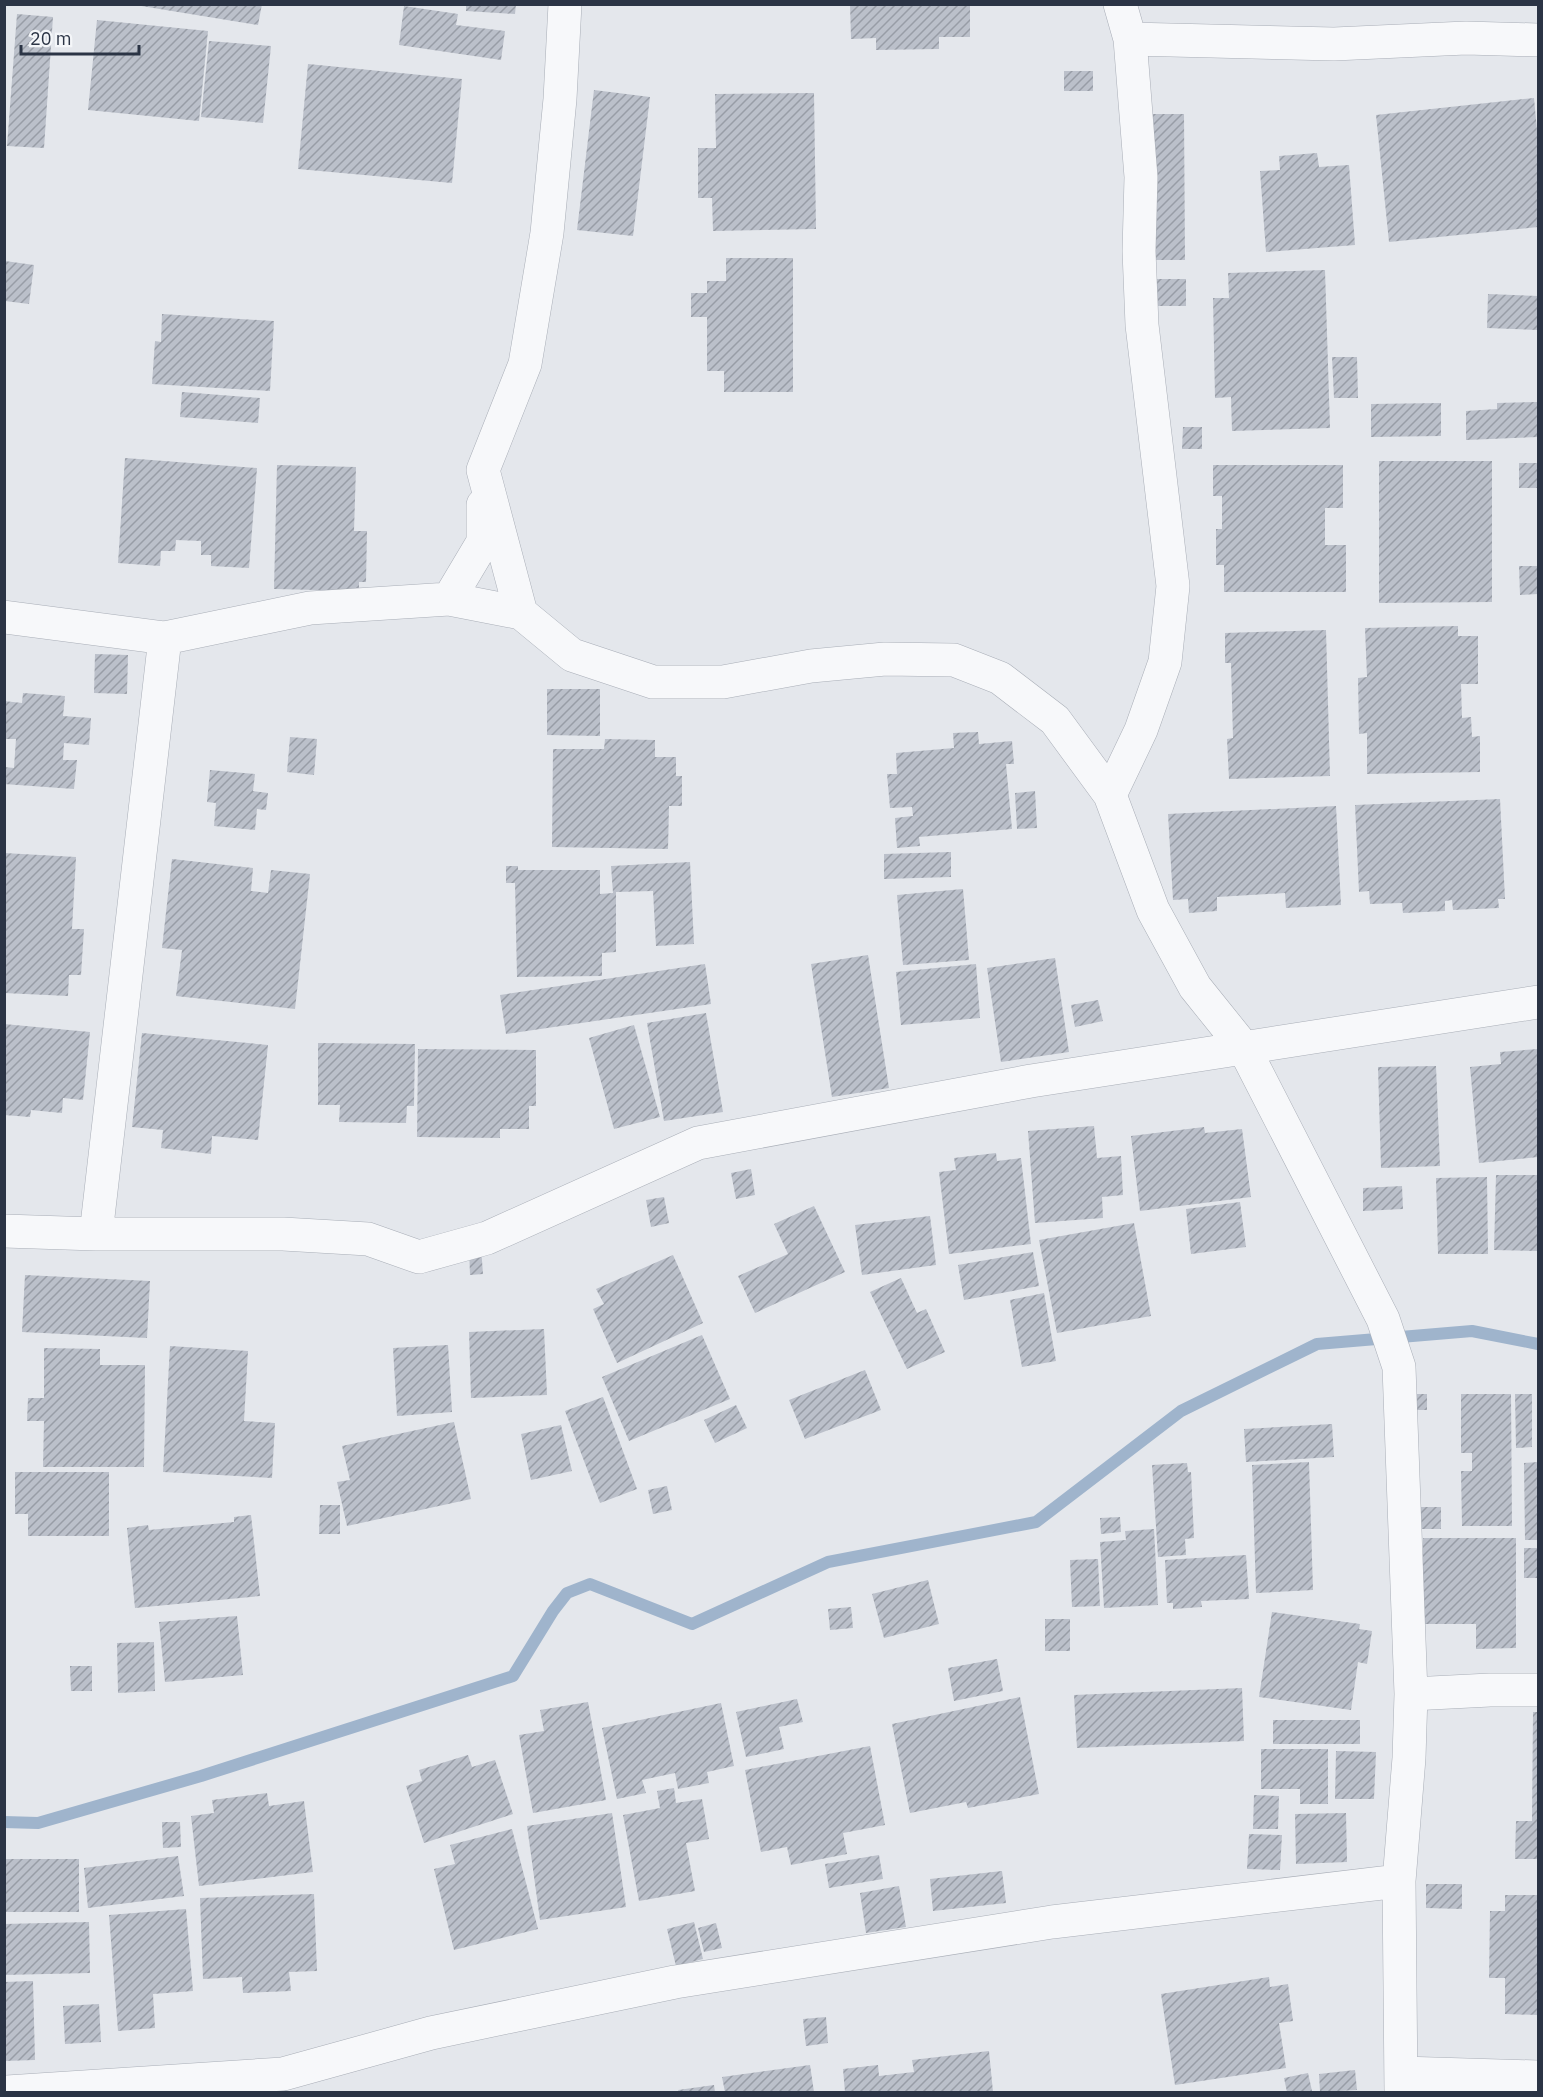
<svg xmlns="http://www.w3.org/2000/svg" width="1543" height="2097" viewBox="0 0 1543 2097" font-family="'IBM Plex Sans',sans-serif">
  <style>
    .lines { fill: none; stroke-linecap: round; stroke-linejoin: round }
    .stream { stroke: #9fb4cc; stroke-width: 12 }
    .building { fill: url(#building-hatch) }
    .minor-casing { stroke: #a9aeb7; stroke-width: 34 }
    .minor { stroke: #f7f8fa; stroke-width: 33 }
  </style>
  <defs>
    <pattern id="building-hatch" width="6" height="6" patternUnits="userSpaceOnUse" patternTransform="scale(1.5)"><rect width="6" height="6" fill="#bbc0ca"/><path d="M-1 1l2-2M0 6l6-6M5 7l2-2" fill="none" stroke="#989da6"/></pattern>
  </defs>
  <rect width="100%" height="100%" fill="#e4e7ec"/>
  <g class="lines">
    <path class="stream" d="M 4,1822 L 38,1823 L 201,1776 L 513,1676 L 553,1611 L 567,1593 L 590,1584 L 692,1624 L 828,1562 L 1036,1522 L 1181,1411 L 1317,1344 L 1472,1331 L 1538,1344"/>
  </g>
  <path class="building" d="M 129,4 L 262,4 L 258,25 Z
    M 466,4 L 516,4 L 515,14 L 466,11 Z
    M 850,4 L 970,4 L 970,37 L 939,37 L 939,49 L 876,50 L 876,38 L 851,39 Z
    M 404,6 L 458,14 L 456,25 L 505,31 L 501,60 L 399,45 Z
    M 17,14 L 53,17 L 44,148 L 7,146 Z
    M 97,20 L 208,31 L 199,121 L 88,110 Z
    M 209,41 L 271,46 L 263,123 L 201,117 Z
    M 308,64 L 462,79 L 452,183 L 298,169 Z
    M 1064,71 L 1093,71 L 1093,91 L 1064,91 Z
    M 594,90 L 650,97 L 633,236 L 577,230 Z
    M 814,93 L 816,229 L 713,231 L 712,198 L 698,198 L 698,148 L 716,148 L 715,94 Z
    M 1534,98 L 1538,141 L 1538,227 L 1389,242 L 1376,115 Z
    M 1153,114 L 1184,114 L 1185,260 L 1154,260 Z
    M 1317,153 L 1319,167 L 1349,165 L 1355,245 L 1266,252 L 1260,171 L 1280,170 L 1279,156 Z
    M 726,258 L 793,258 L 793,392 L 724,392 L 724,371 L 707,371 L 707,317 L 691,317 L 691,293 L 707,293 L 707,281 L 726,281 Z
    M 5,261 L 34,265 L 29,304 L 5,301 Z
    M 1325,270 L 1330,428 L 1232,431 L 1231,397 L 1215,398 L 1213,298 L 1229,298 L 1228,273 Z
    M 1154,279 L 1186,279 L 1186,306 L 1154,306 Z
    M 1488,294 L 1538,296 L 1538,330 L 1487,328 Z
    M 162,314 L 274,321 L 270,391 L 152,384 L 155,341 L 161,342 Z
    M 1332,357 L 1357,357 L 1358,398 L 1334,398 Z
    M 182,392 L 260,398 L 258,423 L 180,417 Z
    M 1538,402 L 1538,437 L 1466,440 L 1466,411 L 1497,409 L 1497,403 Z
    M 1441,403 L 1441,436 L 1371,437 L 1371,404 Z
    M 1183,427 L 1202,427 L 1202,449 L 1182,449 Z
    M 125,458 L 257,468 L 249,568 L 211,566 L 211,555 L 201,555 L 201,541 L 176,540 L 175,551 L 161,551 L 160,566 L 118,563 Z
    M 1379,461 L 1492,461 L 1492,602 L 1379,603 Z
    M 1519,463 L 1538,463 L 1538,488 L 1519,488 Z
    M 277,465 L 356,467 L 354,531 L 367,531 L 366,582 L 359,582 L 359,591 L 274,589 Z
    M 1213,465 L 1343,465 L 1343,508 L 1325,508 L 1325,545 L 1346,545 L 1346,592 L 1224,592 L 1224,565 L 1216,565 L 1216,529 L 1222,529 L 1222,496 L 1213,496 Z
    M 1519,566 L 1538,566 L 1538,594 L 1520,595 Z
    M 1458,626 L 1458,636 L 1478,636 L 1478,684 L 1461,684 L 1462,718 L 1471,717 L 1472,737 L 1480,736 L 1480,772 L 1367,774 L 1367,733 L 1359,734 L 1358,678 L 1367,677 L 1365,628 Z
    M 1326,630 L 1330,776 L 1229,779 L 1227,739 L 1233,738 L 1231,663 L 1225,663 L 1225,633 Z
    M 95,654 L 128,655 L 127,694 L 94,693 Z
    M 547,689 L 600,689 L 600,736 L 547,735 Z
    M 23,693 L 65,696 L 63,716 L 91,718 L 89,745 L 64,743 L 63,760 L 77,760 L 74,789 L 4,784 L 4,767 L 14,768 L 16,739 L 4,739 L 4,701 L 22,703 Z
    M 978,732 L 979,744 L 1012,741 L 1014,764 L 1006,764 L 1012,829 L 919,837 L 920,846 L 897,848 L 895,818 L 913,816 L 912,807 L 890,808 L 887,774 L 897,774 L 896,753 L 954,748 L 953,733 Z
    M 290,737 L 317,739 L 314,775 L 287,772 Z
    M 605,739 L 655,740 L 655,757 L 676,757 L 676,776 L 682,776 L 682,806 L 669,806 L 668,849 L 552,847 L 553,749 L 604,749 Z
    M 210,770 L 255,774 L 253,791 L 268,793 L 266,810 L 257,809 L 255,830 L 214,826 L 216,803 L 207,802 Z
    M 1035,791 L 1037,828 L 1017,829 L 1015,793 Z
    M 1500,799 L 1505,899 L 1498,899 L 1499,908 L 1453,910 L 1452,900 L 1445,901 L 1445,911 L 1403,913 L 1402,903 L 1370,904 L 1369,891 L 1359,892 L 1355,805 Z
    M 1336,806 L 1341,905 L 1286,908 L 1285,893 L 1217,897 L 1217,911 L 1189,913 L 1188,899 L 1173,900 L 1168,814 Z
    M 951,852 L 951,877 L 884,879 L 884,854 Z
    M 4,853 L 76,857 L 72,929 L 84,929 L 81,975 L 69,975 L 68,996 L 4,993 Z
    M 172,859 L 253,868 L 251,891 L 268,893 L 271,870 L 310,874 L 295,1009 L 176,996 L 182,950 L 162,948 Z
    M 690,862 L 694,944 L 656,946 L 653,891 L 616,892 L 616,952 L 602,953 L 602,976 L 517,977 L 515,883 L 506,883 L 506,866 L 518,866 L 518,870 L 600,870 L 600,894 L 613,893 L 611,866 Z
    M 963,889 L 969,960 L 903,965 L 897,895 Z
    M 868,955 L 889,1088 L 832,1097 L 811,964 Z
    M 1055,958 L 1069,1052 L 1001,1062 L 987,968 Z
    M 705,964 L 711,1004 L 506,1034 L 500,995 Z
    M 976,964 L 980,1018 L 901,1025 L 896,972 Z
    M 1098,1000 L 1103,1021 L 1075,1027 L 1071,1005 Z
    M 706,1013 L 723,1112 L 664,1121 L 647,1023 Z
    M 4,1024 L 90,1032 L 83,1100 L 63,1098 L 62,1113 L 31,1110 L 30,1117 L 4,1115 Z
    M 634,1025 L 660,1117 L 614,1129 L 589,1038 Z
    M 142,1033 L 268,1045 L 258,1140 L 212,1136 L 211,1154 L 161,1148 L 163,1130 L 132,1127 Z
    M 318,1043 L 415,1044 L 414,1106 L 407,1106 L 406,1123 L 339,1122 L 340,1105 L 318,1105 Z
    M 418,1049 L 536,1050 L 536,1106 L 529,1106 L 529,1129 L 500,1129 L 500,1138 L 417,1137 Z
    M 1538,1049 L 1538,1157 L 1479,1163 L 1470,1067 L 1501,1064 L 1500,1052 Z
    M 1436,1066 L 1440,1166 L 1381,1168 L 1378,1067 Z
    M 1094,1126 L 1097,1158 L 1121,1156 L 1123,1195 L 1102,1197 L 1103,1218 L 1035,1223 L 1028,1131 Z
    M 1204,1127 L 1205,1133 L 1242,1129 L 1251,1197 L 1140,1211 L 1131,1136 Z
    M 996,1153 L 997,1161 L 1021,1158 L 1031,1244 L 949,1254 L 939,1172 L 956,1170 L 954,1158 Z
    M 751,1169 L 755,1195 L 736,1199 L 731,1173 Z
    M 1496,1175 L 1538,1175 L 1538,1251 L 1494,1250 Z
    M 1487,1177 L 1488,1254 L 1438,1254 L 1436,1178 Z
    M 1402,1186 L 1403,1209 L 1363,1211 L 1363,1188 Z
    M 664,1197 L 669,1223 L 651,1227 L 646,1200 Z
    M 1240,1202 L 1246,1247 L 1191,1254 L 1186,1209 Z
    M 814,1206 L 845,1272 L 755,1313 L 738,1276 L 788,1254 L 774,1224 Z
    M 930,1216 L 936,1265 L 862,1275 L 855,1225 Z
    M 1134,1223 L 1151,1316 L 1057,1333 L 1039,1240 Z
    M 481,1247 L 483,1274 L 470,1275 L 469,1248 Z
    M 1033,1252 L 1039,1286 L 964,1300 L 958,1265 Z
    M 673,1255 L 703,1323 L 617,1363 L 593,1309 L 604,1304 L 596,1289 Z
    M 25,1275 L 150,1281 L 147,1338 L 22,1332 Z
    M 901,1278 L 917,1313 L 926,1309 L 945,1352 L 907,1369 L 870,1292 Z
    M 1044,1293 L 1056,1361 L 1022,1367 L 1010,1300 Z
    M 544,1329 L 547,1395 L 471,1398 L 469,1332 Z
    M 702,1335 L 730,1399 L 629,1441 L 602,1377 Z
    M 448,1345 L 452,1412 L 397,1416 L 393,1348 Z
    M 170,1346 L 248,1351 L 244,1421 L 275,1423 L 272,1478 L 163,1472 Z
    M 44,1348 L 100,1349 L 100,1365 L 145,1365 L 144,1467 L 43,1467 L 44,1421 L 27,1421 L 28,1398 L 44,1398 Z
    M 865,1370 L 881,1410 L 805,1439 L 789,1400 Z
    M 1415,1394 L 1427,1394 L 1427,1410 L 1415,1410 Z
    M 1461,1394 L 1511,1394 L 1512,1526 L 1462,1526 L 1461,1471 L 1472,1471 L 1472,1453 L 1461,1453 Z
    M 1515,1394 L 1532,1394 L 1532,1447 L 1516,1448 Z
    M 603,1397 L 637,1489 L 600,1503 L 565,1411 Z
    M 736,1405 L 747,1428 L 715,1443 L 704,1420 Z
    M 454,1422 L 471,1499 L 347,1526 L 337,1482 L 350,1480 L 342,1446 Z
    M 1332,1424 L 1334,1457 L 1246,1462 L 1244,1429 Z
    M 561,1425 L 572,1471 L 531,1480 L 521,1434 Z
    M 1309,1462 L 1313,1590 L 1256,1593 L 1252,1465 Z
    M 1538,1462 L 1538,1540 L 1525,1540 L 1524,1463 Z
    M 1187,1463 L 1188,1472 L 1191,1472 L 1194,1538 L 1185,1539 L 1186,1555 L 1158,1557 L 1152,1465 Z
    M 15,1472 L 109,1472 L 109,1536 L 28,1536 L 28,1514 L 15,1514 Z
    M 667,1486 L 672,1510 L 653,1514 L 648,1490 Z
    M 320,1505 L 340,1505 L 340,1534 L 319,1534 Z
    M 1408,1507 L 1441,1507 L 1441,1529 L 1408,1529 Z
    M 251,1515 L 260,1596 L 135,1608 L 127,1528 L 148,1525 L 149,1530 L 234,1522 L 234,1517 Z
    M 1120,1517 L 1121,1532 L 1101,1534 L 1100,1518 Z
    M 1154,1529 L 1158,1605 L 1104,1608 L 1100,1542 L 1126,1540 L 1125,1531 Z
    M 1423,1538 L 1516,1538 L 1516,1648 L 1476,1649 L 1476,1624 L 1423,1624 Z
    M 1524,1548 L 1538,1548 L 1538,1578 L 1524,1578 Z
    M 1246,1555 L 1249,1599 L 1201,1601 L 1202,1607 L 1173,1609 L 1173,1603 L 1167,1603 L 1165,1560 Z
    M 1098,1559 L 1100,1606 L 1072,1607 L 1070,1560 Z
    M 928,1580 L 939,1624 L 884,1638 L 872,1594 Z
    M 851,1607 L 853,1628 L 830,1630 L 828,1609 Z
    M 1272,1612 L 1360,1624 L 1359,1629 L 1372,1631 L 1367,1664 L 1358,1662 L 1351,1710 L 1259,1697 Z
    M 237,1616 L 243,1675 L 165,1682 L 159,1622 Z
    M 1045,1619 L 1070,1619 L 1070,1651 L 1045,1651 Z
    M 154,1642 L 155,1691 L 118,1693 L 117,1643 Z
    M 997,1659 L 1003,1691 L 954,1701 L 948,1668 Z
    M 70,1666 L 92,1666 L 92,1691 L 71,1691 Z
    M 1242,1688 L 1244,1741 L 1077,1748 L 1074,1695 Z
    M 1020,1697 L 1039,1794 L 968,1808 L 966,1802 L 910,1813 L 892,1724 Z
    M 797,1699 L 803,1722 L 779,1727 L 784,1749 L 746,1757 L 736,1712 Z
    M 588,1702 L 606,1800 L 533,1813 L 519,1735 L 544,1731 L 540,1710 Z
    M 721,1703 L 734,1766 L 707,1772 L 709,1783 L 678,1789 L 675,1773 L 642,1780 L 646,1793 L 617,1799 L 602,1728 Z
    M 1533,1712 L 1538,1712 L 1538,1859 L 1515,1859 L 1516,1821 L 1532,1821 Z
    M 1273,1720 L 1360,1720 L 1360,1744 L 1273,1744 Z
    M 870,1746 L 885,1825 L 843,1833 L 847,1854 L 791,1865 L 787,1847 L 761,1852 L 745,1770 Z
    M 1261,1749 L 1328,1749 L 1328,1804 L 1300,1804 L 1300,1789 L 1261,1789 Z
    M 1336,1751 L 1376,1752 L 1374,1799 L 1335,1799 Z
    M 468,1755 L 472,1767 L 495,1760 L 513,1814 L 424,1843 L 406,1786 L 422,1781 L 419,1770 Z
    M 674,1788 L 676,1803 L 702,1799 L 709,1839 L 686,1843 L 695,1891 L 639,1901 L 623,1815 L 660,1808 L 657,1791 Z
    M 267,1793 L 269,1806 L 304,1801 L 313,1872 L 199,1886 L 191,1816 L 214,1813 L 212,1800 Z
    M 1254,1795 L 1279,1796 L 1278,1829 L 1253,1829 Z
    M 612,1813 L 626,1907 L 540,1920 L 527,1826 Z
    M 1346,1813 L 1347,1862 L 1296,1864 L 1295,1814 Z
    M 162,1822 L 180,1822 L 181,1847 L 163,1848 Z
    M 512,1829 L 538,1929 L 454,1950 L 434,1869 L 455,1864 L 450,1845 Z
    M 1249,1834 L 1282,1835 L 1280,1870 L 1247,1869 Z
    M 879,1855 L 883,1879 L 829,1888 L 825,1864 Z
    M 178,1856 L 184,1896 L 88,1908 L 84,1868 Z
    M 4,1859 L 79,1859 L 79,1912 L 4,1912 Z
    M 1002,1871 L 1006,1903 L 933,1911 L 930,1879 Z
    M 1426,1884 L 1462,1884 L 1462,1909 L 1426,1908 Z
    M 899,1886 L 906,1927 L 866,1933 L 860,1893 Z
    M 314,1894 L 317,1971 L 289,1972 L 291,1991 L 243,1993 L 242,1977 L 203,1979 L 200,1898 Z
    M 1505,1895 L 1538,1895 L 1538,2015 L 1505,2014 L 1505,1978 L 1489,1978 L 1490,1911 L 1505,1911 Z
    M 186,1909 L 193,1991 L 153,1994 L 155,2028 L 118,2031 L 109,1915 Z
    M 89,1922 L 90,1973 L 4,1975 L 4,1924 Z
    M 694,1922 L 703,1959 L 676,1966 L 667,1929 Z
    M 716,1923 L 722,1948 L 704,1952 L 698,1928 Z
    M 1269,1977 L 1270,1987 L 1288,1984 L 1293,2021 L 1279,2023 L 1286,2068 L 1175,2085 L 1161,1994 Z
    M 33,1981 L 35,2060 L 4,2061 L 4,1982 Z
    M 99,2004 L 101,2042 L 65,2044 L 63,2006 Z
    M 826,2017 L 828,2043 L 806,2046 L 803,2019 Z
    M 989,2051 L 993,2092 L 845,2092 L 843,2069 L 878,2065 L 879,2076 L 914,2072 L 912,2060 Z
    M 810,2065 L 814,2092 L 725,2092 L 722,2077 Z
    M 1355,2070 L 1357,2090 L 1320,2092 L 1319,2074 Z
    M 1308,2073 L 1312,2091 L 1287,2092 L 1284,2078 Z
    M 714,2085 L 715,2092 L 679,2092 L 678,2090 Z"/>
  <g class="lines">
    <defs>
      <path id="minor" d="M 1120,4 L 1130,39 L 1334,44 L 1466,38 L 1538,40
        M 449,599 L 483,542 L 483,505
        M 521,613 L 483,470 L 525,364 L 547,233 L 560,99 L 565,4
        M 4,617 L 165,638 L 310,608 L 449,599 L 521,613 L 572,655 L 653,682 L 723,682 L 811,666 L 885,659 L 954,660 L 1000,678 L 1055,720 L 1110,795 L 1153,910 L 1195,987 L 1244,1048 L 1383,1319 L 1399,1367 L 1411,1694
        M 1110,795 L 1141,730 L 1165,662 L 1173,586 L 1142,325 L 1139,251 L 1141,177 L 1130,39
        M 4,1231 L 96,1234 L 283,1234 L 368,1239 L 419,1257 L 487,1238 L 698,1143 L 1031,1081 L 1538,1002
        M 96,1234 L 165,638
        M 1401,2073 L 1538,2077
        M 7,2092 L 283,2074 L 431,2033 L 675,1982 L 1052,1922 L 1399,1881
        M 1401,2092 L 1399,1881 L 1409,1758 L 1411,1694 L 1490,1690 L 1538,1690"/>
    </defs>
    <use href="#minor" class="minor-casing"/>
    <use href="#minor" class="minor"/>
  </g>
  <rect width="1543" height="2097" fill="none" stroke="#2b3445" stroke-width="12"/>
  <path d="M21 45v9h118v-9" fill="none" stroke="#2b3445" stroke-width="3"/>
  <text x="30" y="45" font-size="18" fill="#2b3445" stroke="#f4f6f9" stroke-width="4.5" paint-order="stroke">20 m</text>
</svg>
